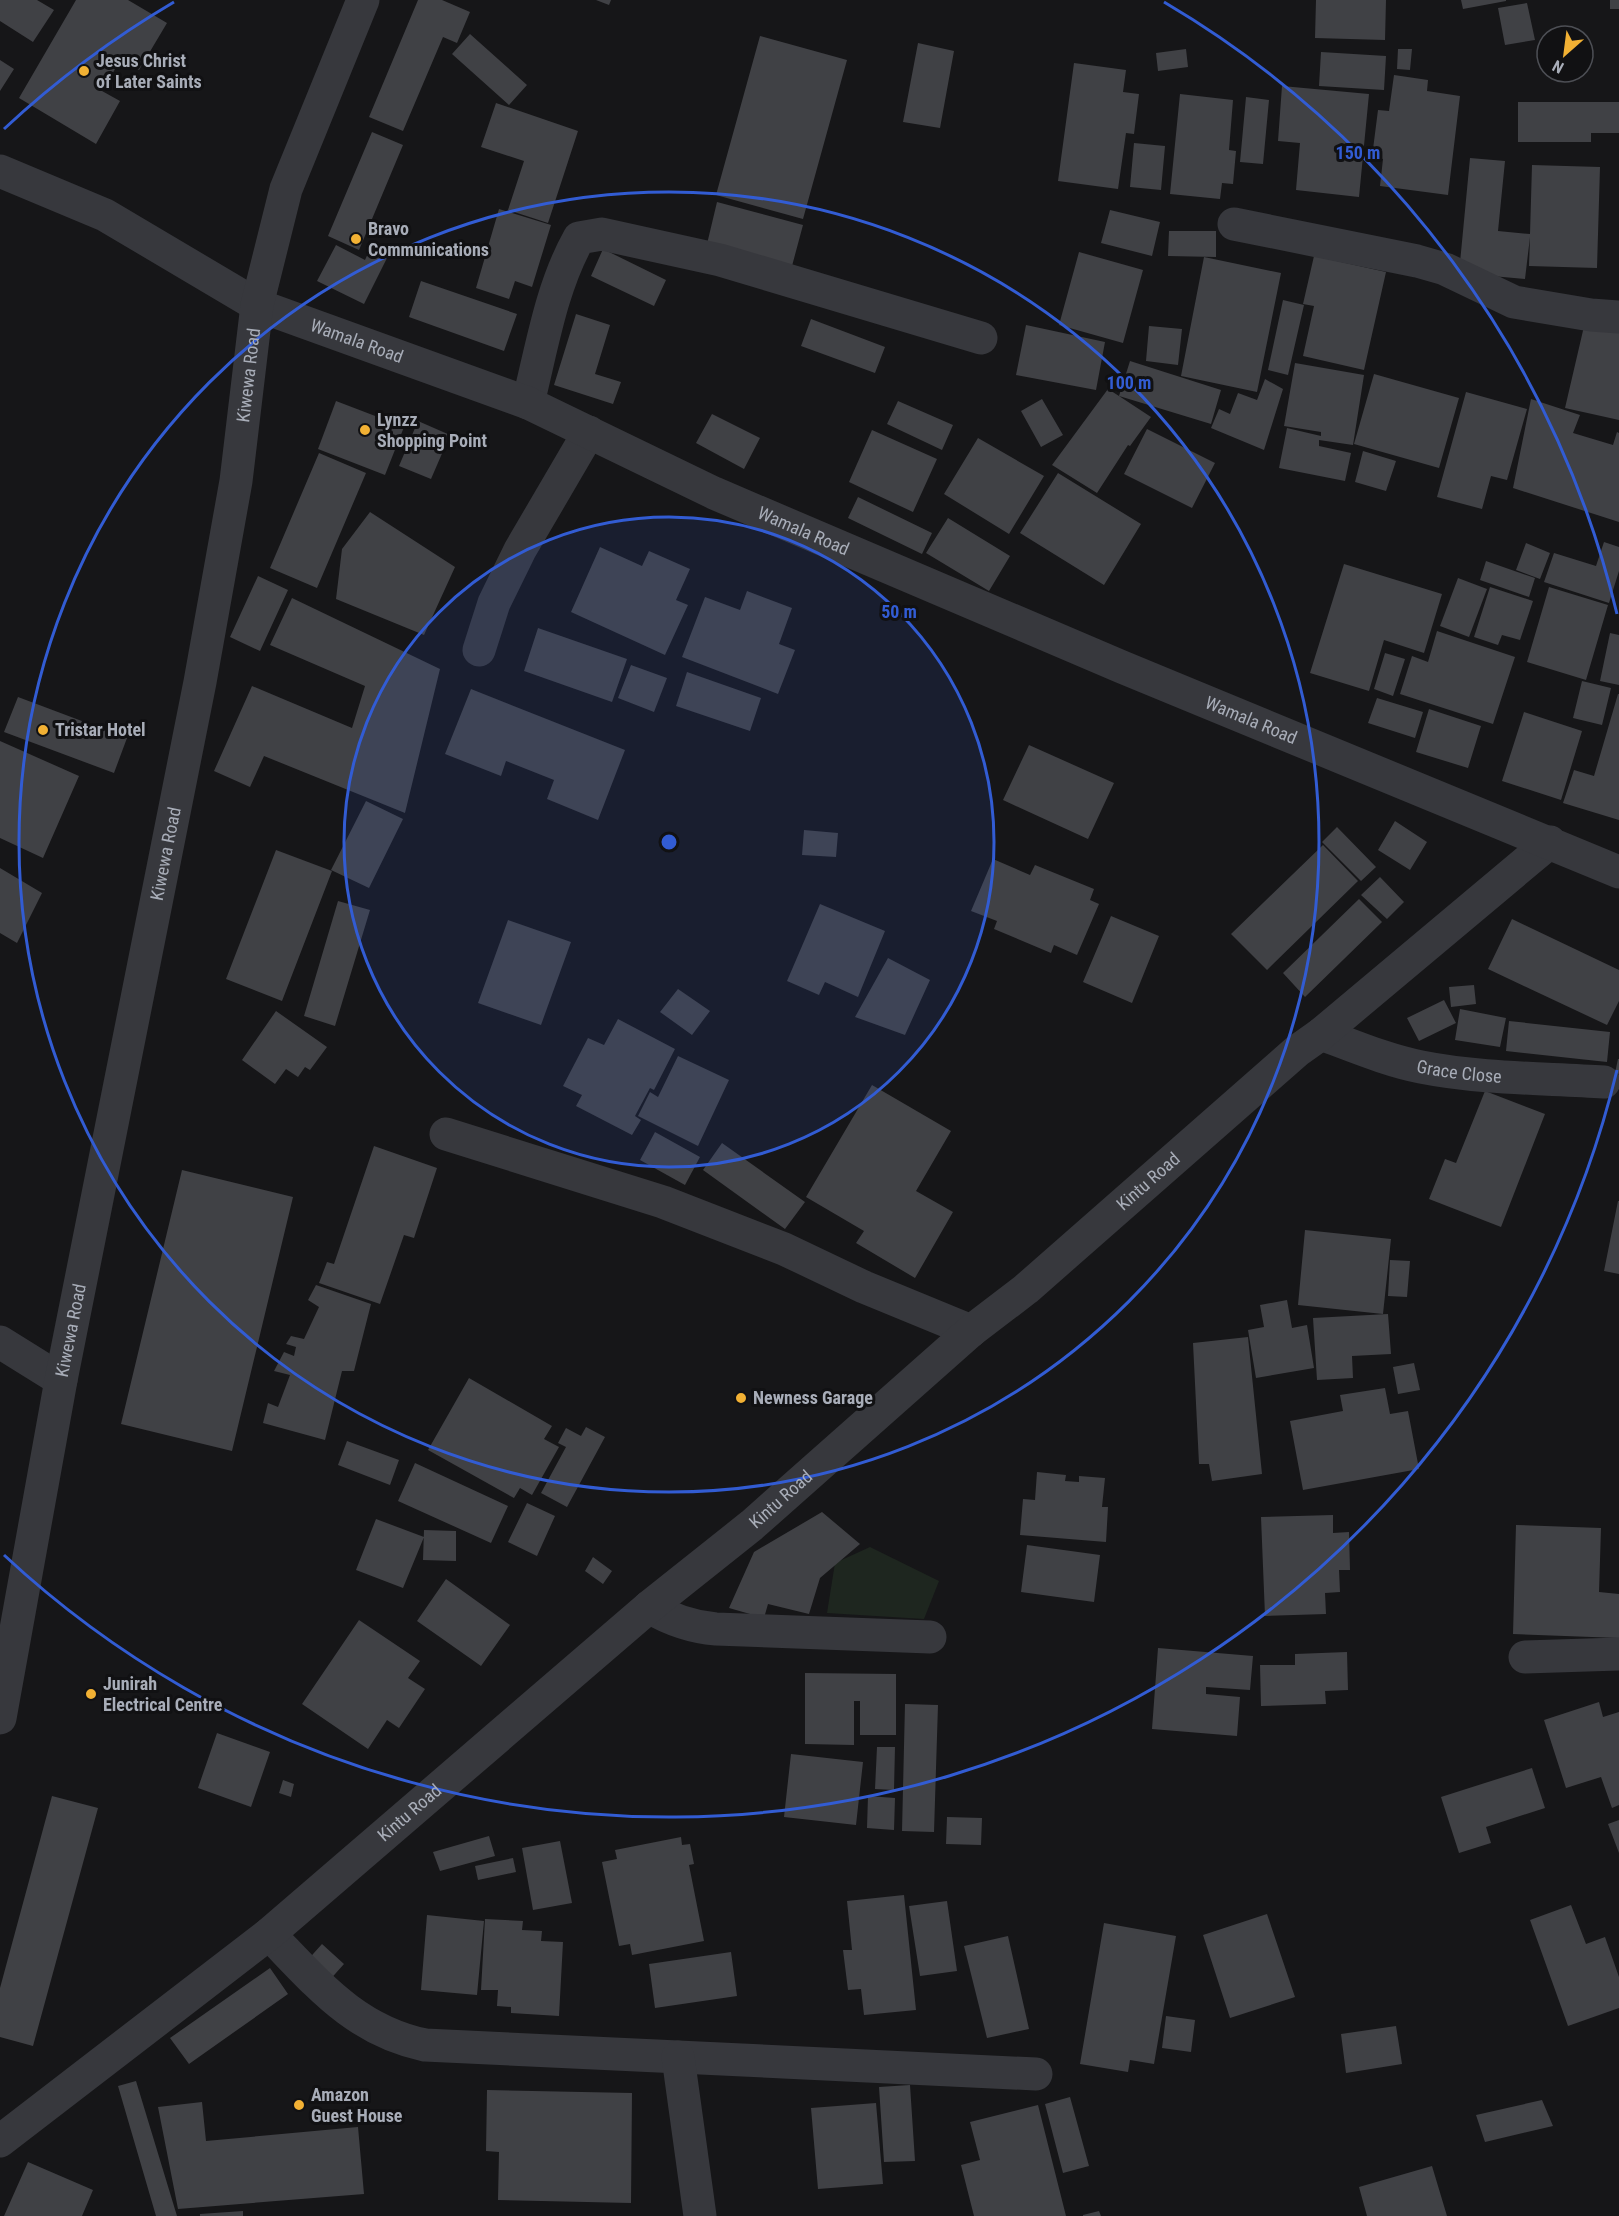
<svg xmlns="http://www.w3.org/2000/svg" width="1619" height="2216" viewBox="0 0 1619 2216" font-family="'Roboto Condensed',sans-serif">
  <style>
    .green { fill: #1e261f }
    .building { fill: #404145 }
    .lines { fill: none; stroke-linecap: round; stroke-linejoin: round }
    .minor { stroke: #37383d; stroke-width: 33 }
    .tertiary { stroke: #37383d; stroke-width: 33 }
    .ring { fill: none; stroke: #325cd3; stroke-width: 3 }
    .poi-dot { fill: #f2b134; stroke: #111113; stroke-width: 2 }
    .labels { text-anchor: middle; stroke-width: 6; stroke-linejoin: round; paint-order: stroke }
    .poi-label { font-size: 18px; font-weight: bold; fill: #a8adb8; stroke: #111113; text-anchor: start }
    .street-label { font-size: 18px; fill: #a8adb8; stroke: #111113 }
    .centre { fill: #325cd3; stroke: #111113; stroke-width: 3 }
    .ring-label { font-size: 18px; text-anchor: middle; font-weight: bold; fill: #325cd3; stroke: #111113; stroke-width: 6; stroke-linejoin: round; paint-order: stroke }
  </style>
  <rect width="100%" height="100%" fill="#161618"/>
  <path class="green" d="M 870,1547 L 939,1581 L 924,1619 L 827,1613 L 835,1563 Z"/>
  <path class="building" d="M 0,0 L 37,0 L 54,10 L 33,42 L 0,21 Z
    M 76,0 L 128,0 L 167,23 L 139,70 L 121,59 L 102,91 L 120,101 L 96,144 L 19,98 Z
    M 418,0 L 442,0 L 470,12 L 457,43 L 443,37 L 403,131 L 369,117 Z
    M 596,0 L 611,0 L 609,5 Z
    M 1316,0 L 1386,0 L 1385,40 L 1315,38 Z
    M 1461,0 L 1506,0 L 1506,1 L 1463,9 Z
    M 1610,0 L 1619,0 L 1619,9 L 1610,9 Z
    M 1527,3 L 1535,40 L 1505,45 L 1498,8 Z
    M 470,34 L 527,85 L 509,105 L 452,54 Z
    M 760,36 L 847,60 L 803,219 L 716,195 Z
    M 918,43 L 954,51 L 940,128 L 903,122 Z
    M 1186,49 L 1188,67 L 1158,71 L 1156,53 Z
    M 1398,49 L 1412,49 L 1410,70 L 1397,69 Z
    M 1321,52 L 1386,56 L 1384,90 L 1319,86 Z
    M 0,60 L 14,69 L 0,91 Z
    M 1074,63 L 1126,70 L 1123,92 L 1139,94 L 1134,134 L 1126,133 L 1118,189 L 1058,181 Z
    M 1394,75 L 1428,80 L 1427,91 L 1460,96 L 1448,195 L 1380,186 L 1383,159 L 1372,157 L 1378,110 L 1389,111 Z
    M 1282,86 L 1369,94 L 1359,197 L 1296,190 L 1300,143 L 1278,141 Z
    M 1180,94 L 1233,100 L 1229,150 L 1236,151 L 1233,184 L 1222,183 L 1220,199 L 1170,194 Z
    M 1246,97 L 1269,100 L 1263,164 L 1240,162 Z
    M 1518,102 L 1619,102 L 1619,133 L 1591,133 L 1591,142 L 1518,142 Z
    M 496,103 L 578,131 L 548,223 L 508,210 L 524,161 L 481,147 Z
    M 372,132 L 403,145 L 359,250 L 328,236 Z
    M 1134,143 L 1165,146 L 1161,190 L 1130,187 Z
    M 1470,158 L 1505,161 L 1498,231 L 1530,234 L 1532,165 L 1600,167 L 1597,268 L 1529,266 L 1530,237 L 1525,279 L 1459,273 Z
    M 717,202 L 803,225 L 792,266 L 707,244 Z
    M 499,209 L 551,225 L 532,287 L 515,281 L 509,299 L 476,288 Z
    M 1110,210 L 1160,222 L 1152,256 L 1101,243 Z
    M 1169,231 L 1216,231 L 1216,257 L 1168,256 Z
    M 336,245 L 365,260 L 370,249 L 387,258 L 364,304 L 317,281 Z
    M 603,249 L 666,280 L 654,306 L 591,276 Z
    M 1079,252 L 1143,270 L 1123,343 L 1059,325 Z
    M 1314,256 L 1386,272 L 1364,370 L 1303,356 L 1314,306 L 1303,304 Z
    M 1204,257 L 1281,273 L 1257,392 L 1181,376 Z
    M 421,281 L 517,314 L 504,351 L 409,317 Z
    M 1283,300 L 1304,305 L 1288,375 L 1268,370 Z
    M 576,314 L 610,325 L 595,374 L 621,382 L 613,404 L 554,385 Z
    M 811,319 L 885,347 L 875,373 L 801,346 Z
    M 1585,322 L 1619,330 L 1619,420 L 1565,408 Z
    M 1026,325 L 1105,342 L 1096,390 L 1016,375 Z
    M 1149,326 L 1182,329 L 1178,365 L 1146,361 Z
    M 1130,361 L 1221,390 L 1211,424 L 1119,396 L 1151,417 L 1130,446 L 1128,445 L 1097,493 L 1052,465 L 1108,389 L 1119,396 Z
    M 1295,363 L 1364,375 L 1353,445 L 1319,440 L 1319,446 L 1351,453 L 1345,481 L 1279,468 L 1287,428 L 1321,436 L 1321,432 L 1284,426 Z
    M 1374,374 L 1459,398 L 1439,468 L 1354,444 Z
    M 1265,379 L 1283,389 L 1264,450 L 1211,428 L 1219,409 L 1230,414 L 1238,393 L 1257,400 Z
    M 1466,392 L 1527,409 L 1507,480 L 1491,476 L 1482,509 L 1437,497 Z
    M 1042,399 L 1063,435 L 1041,447 L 1021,411 Z
    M 1531,399 L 1580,415 L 1573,433 L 1613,445 L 1617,432 L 1619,433 L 1619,522 L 1513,488 Z
    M 336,401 L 404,427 L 385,475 L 318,449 Z
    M 898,401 L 953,425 L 942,450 L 887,424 Z
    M 712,414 L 760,438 L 744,469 L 696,443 Z
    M 418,421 L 450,435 L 431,479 L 399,466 Z
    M 1147,429 L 1215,463 L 1192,508 L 1124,474 Z
    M 872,430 L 937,459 L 913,512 L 849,482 Z
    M 978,438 L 1044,476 L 1009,534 L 944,494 Z
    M 1363,451 L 1396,461 L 1386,491 L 1355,482 Z
    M 319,453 L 366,473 L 317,588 L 270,568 Z
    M 1058,473 L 1141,524 L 1104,585 L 1020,533 Z
    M 858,497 L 932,533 L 922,554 L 848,518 Z
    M 370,512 L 455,567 L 424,635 L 336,599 L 342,549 Z
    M 948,518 L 1010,556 L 989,591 L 926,553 Z
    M 1604,542 L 1619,547 L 1619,571 L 1609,603 L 1544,582 L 1554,553 L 1596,566 Z
    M 1526,543 L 1550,553 L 1540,579 L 1516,570 Z
    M 600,547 L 642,566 L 649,551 L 690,569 L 676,600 L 688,605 L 665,655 L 571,612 Z
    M 1486,561 L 1535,578 L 1529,597 L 1480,580 Z
    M 1344,564 L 1442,594 L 1424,653 L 1384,640 L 1369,691 L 1310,673 Z
    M 258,576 L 288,590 L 260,651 L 230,637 Z
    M 1458,578 L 1487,589 L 1469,637 L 1440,626 Z
    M 1490,587 L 1533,601 L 1520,640 L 1502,635 L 1498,645 L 1474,637 Z
    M 1549,587 L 1608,605 L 1586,680 L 1527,662 Z
    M 747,591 L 792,608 L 779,644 L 795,650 L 778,694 L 682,657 L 705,597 L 740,610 Z
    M 292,598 L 440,669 L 405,813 L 264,756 L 250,787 L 214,771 L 252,686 L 352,728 L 365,686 L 270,645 Z
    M 538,628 L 627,659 L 612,702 L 524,671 Z
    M 1437,631 L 1515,657 L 1493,724 L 1400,694 L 1412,656 L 1428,662 Z
    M 1610,633 L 1619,635 L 1619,685 L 1600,681 Z
    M 1385,653 L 1405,659 L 1393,696 L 1374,689 Z
    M 631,665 L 667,678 L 654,712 L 618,698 Z
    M 687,672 L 761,698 L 750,731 L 676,706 Z
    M 1582,681 L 1611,688 L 1602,725 L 1573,718 Z
    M 471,689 L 625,750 L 598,820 L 547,799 L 554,780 L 506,761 L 501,776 L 445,754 Z
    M 1618,694 L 1619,694 L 1619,820 L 1563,803 L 1574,770 L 1594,776 Z
    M 18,697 L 127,738 L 114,773 L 4,732 Z
    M 1377,698 L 1423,712 L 1415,738 L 1368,723 Z
    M 1429,709 L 1481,726 L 1468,768 L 1416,752 Z
    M 1524,712 L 1582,731 L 1561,800 L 1502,781 Z
    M 0,741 L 79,776 L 43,858 L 0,838 Z
    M 1029,745 L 1114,783 L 1088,839 L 1003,800 Z
    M 366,801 L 403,819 L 369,888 L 331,870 Z
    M 1395,821 L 1427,842 L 1410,870 L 1378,850 Z
    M 1337,827 L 1376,867 L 1361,881 L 1322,842 Z
    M 804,830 L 838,833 L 836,857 L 802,855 Z
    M 1323,845 L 1358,881 L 1267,970 L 1231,934 Z
    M 276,850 L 332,871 L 282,1001 L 226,979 Z
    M 993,859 L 1030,875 L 1035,865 L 1094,889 L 1090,900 L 1099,904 L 1077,955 L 1054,945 L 1051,953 L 994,929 L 997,921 L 971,911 Z
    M 0,868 L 42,893 L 17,943 L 0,933 Z
    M 1380,877 L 1404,902 L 1387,919 L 1361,895 Z
    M 1359,899 L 1382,922 L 1305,997 L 1283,973 Z
    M 338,901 L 370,910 L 335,1026 L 304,1016 Z
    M 820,904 L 885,931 L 858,997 L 825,982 L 819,995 L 787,981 Z
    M 1111,916 L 1159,936 L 1132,1003 L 1083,982 Z
    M 1512,919 L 1619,970 L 1619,1001 L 1607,1025 L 1488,969 Z
    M 508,920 L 571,942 L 541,1025 L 478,1003 Z
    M 888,958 L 930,980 L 905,1035 L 855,1017 Z
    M 1474,985 L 1476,1004 L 1451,1007 L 1449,987 Z
    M 678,989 L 710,1011 L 692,1035 L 660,1012 Z
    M 1444,1000 L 1456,1023 L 1419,1041 L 1407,1018 Z
    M 1460,1009 L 1506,1018 L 1500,1047 L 1455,1040 Z
    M 276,1011 L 327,1047 L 310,1070 L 305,1067 L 298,1077 L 286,1069 L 275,1084 L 242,1060 Z
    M 618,1019 L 675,1049 L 654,1090 L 650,1088 L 635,1116 L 641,1120 L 632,1135 L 576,1106 L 582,1095 L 563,1086 L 588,1038 L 604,1045 Z
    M 1509,1021 L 1610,1032 L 1607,1062 L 1506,1051 Z
    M 678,1056 L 729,1080 L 698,1146 L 638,1116 L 650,1092 L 658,1097 Z
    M 1618,1059 L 1619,1059 L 1619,1074 L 1615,1073 Z
    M 872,1085 L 951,1131 L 916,1191 L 953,1212 L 915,1278 L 856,1243 L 864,1231 L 806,1197 Z
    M 1485,1091 L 1545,1114 L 1501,1227 L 1429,1199 L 1445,1159 L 1456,1163 Z
    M 655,1132 L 700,1157 L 685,1185 L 640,1160 Z
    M 722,1143 L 805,1202 L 785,1229 L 703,1170 Z
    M 374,1146 L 437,1168 L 414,1238 L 404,1235 L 380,1304 L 319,1283 L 327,1262 L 334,1264 Z
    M 182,1170 L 293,1197 L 232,1451 L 121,1424 Z
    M 1618,1201 L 1619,1201 L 1619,1274 L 1604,1271 Z
    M 1305,1230 L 1391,1239 L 1383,1314 L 1298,1305 Z
    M 1390,1260 L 1410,1261 L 1407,1297 L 1388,1296 Z
    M 316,1285 L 371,1304 L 354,1371 L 342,1371 L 325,1440 L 263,1423 L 268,1403 L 278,1407 L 290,1375 L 274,1371 L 284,1352 L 294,1356 L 296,1347 L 286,1344 L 291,1336 L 304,1339 L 319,1307 L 308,1300 Z
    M 1287,1300 L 1292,1328 L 1307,1325 L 1314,1368 L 1256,1378 L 1248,1330 L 1264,1327 L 1260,1305 Z
    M 1388,1314 L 1391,1354 L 1352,1356 L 1353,1378 L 1317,1380 L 1313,1318 Z
    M 1248,1337 L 1262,1474 L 1212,1481 L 1209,1464 L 1199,1464 L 1193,1343 Z
    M 1414,1363 L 1420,1390 L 1398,1394 L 1393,1367 Z
    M 469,1378 L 552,1426 L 544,1439 L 559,1447 L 532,1495 L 520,1488 L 514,1498 L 428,1450 Z
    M 1385,1388 L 1390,1414 L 1408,1411 L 1419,1469 L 1303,1490 L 1290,1421 L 1343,1411 L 1340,1395 Z
    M 586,1427 L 605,1437 L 567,1507 L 541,1493 L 566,1447 L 558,1443 L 566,1428 L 581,1436 Z
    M 347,1441 L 399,1460 L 390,1485 L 338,1465 Z
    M 415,1463 L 508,1506 L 491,1543 L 398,1501 Z
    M 1037,1472 L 1066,1475 L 1065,1481 L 1079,1482 L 1079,1476 L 1105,1478 L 1102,1507 L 1108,1507 L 1106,1542 L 1020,1535 L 1023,1499 L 1035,1500 Z
    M 527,1503 L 555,1516 L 537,1556 L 508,1542 Z
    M 822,1512 L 860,1544 L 820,1578 L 809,1614 L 768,1604 L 764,1618 L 729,1608 L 754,1552 Z
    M 1333,1515 L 1333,1533 L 1349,1532 L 1350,1570 L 1339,1570 L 1340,1592 L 1325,1593 L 1326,1614 L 1265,1616 L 1261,1517 Z
    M 376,1519 L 424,1537 L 403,1588 L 356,1570 Z
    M 1516,1525 L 1601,1528 L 1599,1592 L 1619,1594 L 1619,1638 L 1513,1634 Z
    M 424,1530 L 456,1531 L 456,1561 L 423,1560 Z
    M 1027,1545 L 1100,1555 L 1094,1602 L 1021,1592 Z
    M 593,1557 L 612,1571 L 603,1584 L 585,1571 Z
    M 446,1579 L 510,1625 L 481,1666 L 417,1621 Z
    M 359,1620 L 420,1661 L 408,1678 L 425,1689 L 399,1728 L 387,1720 L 368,1749 L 302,1704 Z
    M 1158,1648 L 1253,1656 L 1250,1690 L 1206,1687 L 1206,1694 L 1240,1697 L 1237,1736 L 1152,1729 Z
    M 1347,1652 L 1348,1690 L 1325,1691 L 1326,1704 L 1261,1706 L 1260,1665 L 1295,1665 L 1295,1654 Z
    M 805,1673 L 896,1674 L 896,1735 L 860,1735 L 860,1701 L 854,1701 L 854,1745 L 805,1744 Z
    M 1599,1702 L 1603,1717 L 1619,1712 L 1619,1805 L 1612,1808 L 1601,1777 L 1566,1788 L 1544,1720 Z
    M 905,1704 L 938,1705 L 934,1832 L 902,1831 Z
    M 217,1733 L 270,1752 L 251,1807 L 198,1788 Z
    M 877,1747 L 895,1747 L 894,1790 L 875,1789 Z
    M 791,1754 L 863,1762 L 856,1825 L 784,1817 Z
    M 1532,1768 L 1545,1808 L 1486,1827 L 1491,1843 L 1459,1853 L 1441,1797 Z
    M 283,1780 L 294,1784 L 291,1797 L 279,1793 Z
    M 52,1796 L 98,1808 L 33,2046 L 0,2037 L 0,1988 Z
    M 868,1796 L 895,1798 L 894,1830 L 867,1828 Z
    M 947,1817 L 982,1818 L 981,1845 L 946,1844 Z
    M 1619,1820 L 1619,1853 L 1608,1824 Z
    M 489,1836 L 495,1856 L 440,1871 L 433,1852 Z
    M 681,1837 L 682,1845 L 690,1844 L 694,1864 L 689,1865 L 704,1941 L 632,1955 L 630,1944 L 619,1946 L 602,1862 L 617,1859 L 615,1850 Z
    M 560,1841 L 572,1903 L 533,1910 L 522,1848 Z
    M 513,1858 L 516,1872 L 478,1880 L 475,1866 Z
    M 904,1895 L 916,2010 L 864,2015 L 861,1989 L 848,1990 L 843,1950 L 852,1950 L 847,1901 Z
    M 947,1901 L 957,1971 L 920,1976 L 909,1906 Z
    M 1571,1905 L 1586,1944 L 1605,1937 L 1619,1977 L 1619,2008 L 1568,2026 L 1530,1920 Z
    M 1267,1914 L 1295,1997 L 1230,2018 L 1203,1935 Z
    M 427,1915 L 484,1921 L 477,1995 L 421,1990 Z
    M 485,1919 L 523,1921 L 522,1930 L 542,1931 L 541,1941 L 563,1942 L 559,2016 L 511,2013 L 511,2007 L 497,2006 L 498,1990 L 481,1990 Z
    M 1104,1923 L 1176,1936 L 1154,2064 L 1130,2060 L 1128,2072 L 1080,2064 Z
    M 1008,1936 L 1029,2029 L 987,2038 L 964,1946 Z
    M 322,1944 L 344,1964 L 327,1983 L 305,1963 Z
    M 731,1952 L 737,1996 L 655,2008 L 649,1964 Z
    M 270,1968 L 288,1994 L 189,2064 L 170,2038 Z
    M 1166,2016 L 1195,2020 L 1191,2052 L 1162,2048 Z
    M 1396,2026 L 1402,2064 L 1346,2073 L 1341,2034 Z
    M 136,2081 L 177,2216 L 156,2216 L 118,2086 Z
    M 910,2085 L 915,2161 L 884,2162 L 879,2087 Z
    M 487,2090 L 632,2093 L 631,2203 L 498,2200 L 499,2152 L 486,2151 Z
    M 1070,2097 L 1089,2166 L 1063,2173 L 1045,2104 Z
    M 1542,2100 L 1553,2126 L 1485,2142 L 1476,2115 Z
    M 202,2102 L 206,2141 L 358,2127 L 364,2194 L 178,2209 L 158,2107 Z
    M 876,2103 L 883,2184 L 818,2189 L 811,2108 Z
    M 1038,2105 L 1066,2216 L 974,2216 L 961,2165 L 980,2160 L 970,2122 Z
    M 28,2162 L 93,2190 L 82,2216 L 4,2216 Z
    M 1432,2166 L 1447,2216 L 1367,2216 L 1359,2187 Z
    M 243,2211 L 243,2216 L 200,2216 L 200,2214 Z
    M 1099,2211 L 1101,2216 L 1083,2216 L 1083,2215 Z"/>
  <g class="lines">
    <g class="minor">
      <path d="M 0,171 L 105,215 L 257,305"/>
      <path d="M 1234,224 L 1417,261 L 1445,269 L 1514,302 L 1591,315 L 1619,317"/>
      <path d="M 528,403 C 542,347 551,288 579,238 L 602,234 L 720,260 L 981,338"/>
      <path d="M 479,650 L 494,603 L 520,550 L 589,432"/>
      <path id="s1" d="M 1321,1034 C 1354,1046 1386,1060 1421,1067 C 1481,1079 1544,1078 1604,1082"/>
      <path d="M 446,1134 L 663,1202 L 784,1249 L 864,1287 L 971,1331"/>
      <path d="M 0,1342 L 61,1380"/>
      <path d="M 649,1607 C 671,1620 691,1627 716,1629 L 930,1637"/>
      <path d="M 1525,1657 L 1619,1654"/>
      <path d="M 269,1934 C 317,1983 354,2030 425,2045 L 1036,2074"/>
      <path d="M 678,2057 L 700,2216"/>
      <path id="s2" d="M 0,2141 L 269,1934 L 649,1607 L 752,1525 L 971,1331 L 1026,1289 L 1297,1051 L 1321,1034 L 1550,842"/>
    </g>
    <g class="tertiary">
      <path id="s3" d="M 257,305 L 528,403 L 714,493 L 1122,667 L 1619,872"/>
      <path id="s4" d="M 0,1718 L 61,1380 L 200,682 L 236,481 L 257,305 L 286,189 L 363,0"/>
    </g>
  </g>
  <circle cx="669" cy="842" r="325" fill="#325cd3" fill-opacity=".12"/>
  <g class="ring">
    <circle cx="669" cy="842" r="325"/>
    <circle cx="669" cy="842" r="650"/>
    <path d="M1617 1070A975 975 0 0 1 4 1555M4 129A975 975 0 0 1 174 2M1164 2A975 975 0 0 1 1617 614"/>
  </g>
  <g class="poi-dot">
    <circle cx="84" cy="71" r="6"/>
    <circle cx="356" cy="239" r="6"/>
    <circle cx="365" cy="430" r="6"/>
    <circle cx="43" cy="730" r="6"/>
    <circle cx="741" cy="1398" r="6"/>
    <circle cx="91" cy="1694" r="6"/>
    <circle cx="299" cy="2105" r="6"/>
  </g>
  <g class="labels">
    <g class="poi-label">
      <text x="96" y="67">Jesus Christ<tspan x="96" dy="21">of Later Saints</tspan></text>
      <text x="368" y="235">Bravo<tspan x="368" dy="21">Communications</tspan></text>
      <text x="377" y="426">Lynzz<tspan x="377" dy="21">Shopping Point</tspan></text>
      <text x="55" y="736">Tristar Hotel</text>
      <text x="753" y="1404">Newness Garage</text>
      <text x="103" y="1690">Junirah<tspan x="103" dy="21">Electrical Centre</tspan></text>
      <text x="311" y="2101">Amazon<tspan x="311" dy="21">Guest House</tspan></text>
    </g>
    <g class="street-label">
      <text dy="6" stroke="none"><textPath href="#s3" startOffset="106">Wamala Road</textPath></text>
      <text dy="6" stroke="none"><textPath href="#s4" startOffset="1366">Kiwewa Road</textPath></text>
      <text dy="6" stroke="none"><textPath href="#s3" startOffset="592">Wamala Road</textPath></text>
      <text dy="6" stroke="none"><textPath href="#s3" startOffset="1078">Wamala Road</textPath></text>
      <text dy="6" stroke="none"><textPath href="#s4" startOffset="880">Kiwewa Road</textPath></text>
      <text dy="6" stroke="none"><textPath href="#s1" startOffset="144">Grace Close</textPath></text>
      <text dy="6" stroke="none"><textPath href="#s2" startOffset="1497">Kintu Road</textPath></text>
      <text dy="6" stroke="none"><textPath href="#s4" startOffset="394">Kiwewa Road</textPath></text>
      <text dy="6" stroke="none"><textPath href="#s2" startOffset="1011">Kintu Road</textPath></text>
      <text dy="6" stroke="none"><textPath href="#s2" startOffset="525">Kintu Road</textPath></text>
    </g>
  </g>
  <circle cx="669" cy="842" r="9" class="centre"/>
  <g class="ring-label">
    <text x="1358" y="159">150 m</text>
    <text x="1129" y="389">100 m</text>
    <text x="899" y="618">50 m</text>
  </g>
  <g transform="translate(1565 54) rotate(208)"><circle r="28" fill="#111113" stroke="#4d4f55" stroke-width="1.5"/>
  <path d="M0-4.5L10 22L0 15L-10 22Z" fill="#f2b134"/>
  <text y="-9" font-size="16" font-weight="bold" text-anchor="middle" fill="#a8adb8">N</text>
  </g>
</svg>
